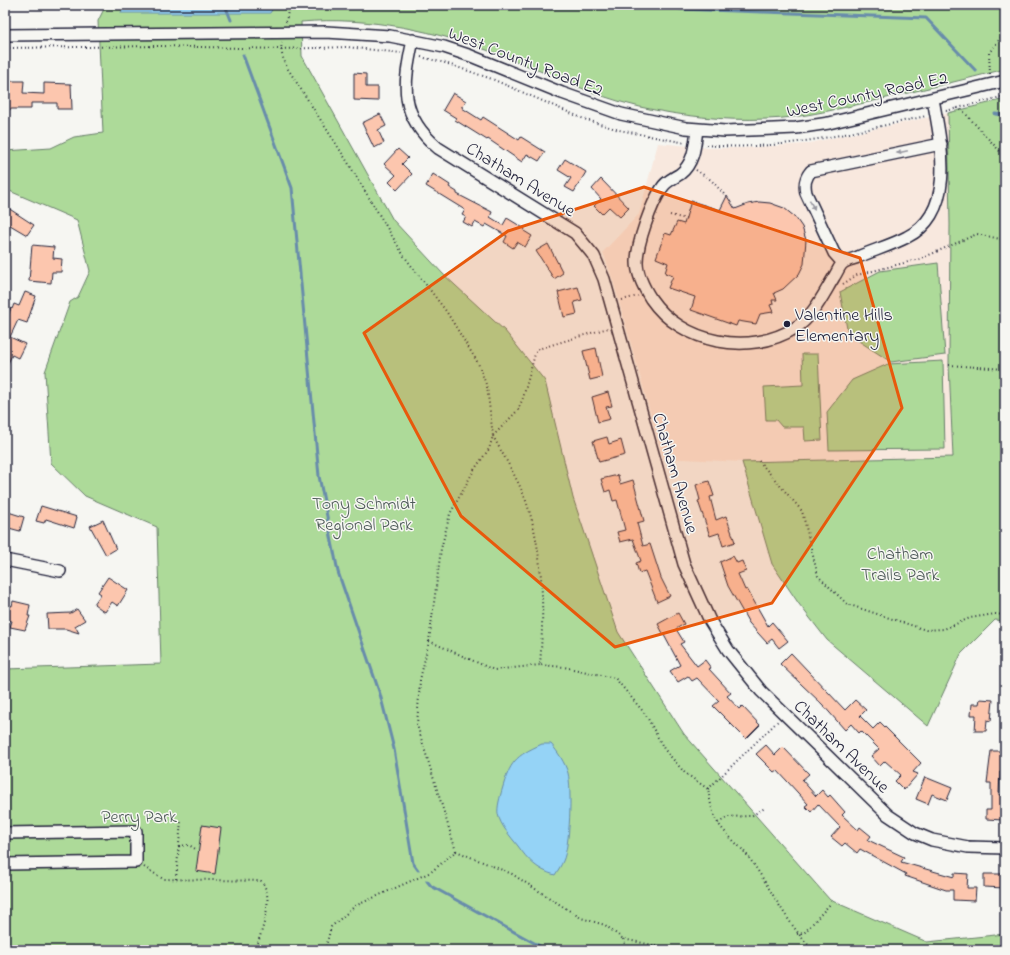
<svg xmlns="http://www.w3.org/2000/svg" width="1010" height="955" viewBox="0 0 1010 955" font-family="'Indie Flower',sans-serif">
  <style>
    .built { fill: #f8e8de }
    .green { fill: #adda99; stroke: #687e6a }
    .water { fill: #95d3f6; stroke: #678cab }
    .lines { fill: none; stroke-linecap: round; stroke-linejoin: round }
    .stream { stroke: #678cab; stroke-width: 3 }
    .building { fill: #fcc6ae; stroke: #22223b }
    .minor-casing { stroke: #22223b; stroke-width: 14 }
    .path { stroke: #22223b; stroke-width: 2; stroke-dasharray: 1 3; stroke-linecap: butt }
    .minor { stroke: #f6f6f2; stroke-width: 11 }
    .oneway { fill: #9797a0 }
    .marked { fill: #e8590c; fill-opacity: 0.2; stroke: #e8590c; stroke-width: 3; stroke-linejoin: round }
    .poi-dot { fill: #22223b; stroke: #f6f6f2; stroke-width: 1.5 }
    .labels { text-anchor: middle; stroke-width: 3; stroke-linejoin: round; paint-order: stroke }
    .street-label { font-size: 18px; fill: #22223b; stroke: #f6f6f2 }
    .poi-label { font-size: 18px; fill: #22223b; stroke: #f6f6f2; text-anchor: start }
    .park-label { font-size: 18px; fill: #4c5957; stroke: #f6f6f2 }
  </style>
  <rect width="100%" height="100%" fill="#f6f6f2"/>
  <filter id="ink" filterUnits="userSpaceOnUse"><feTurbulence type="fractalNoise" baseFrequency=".025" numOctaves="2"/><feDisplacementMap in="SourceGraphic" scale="8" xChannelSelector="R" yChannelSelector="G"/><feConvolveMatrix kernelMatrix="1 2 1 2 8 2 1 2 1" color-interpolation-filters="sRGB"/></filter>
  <g filter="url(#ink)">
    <path class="built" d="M 948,113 L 950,224 L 949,365 L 953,457 L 742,462 L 663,458 L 614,284 L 603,252 L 639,214 L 658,143 L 710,148 L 743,148 L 805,144 Z"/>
    <path class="green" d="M 106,5 L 1005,5 L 1005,69 C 963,80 920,90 878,100 C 841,108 804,118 767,119 C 724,121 681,116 640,107 C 592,96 546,72 500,55 C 438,31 368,16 301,22 L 302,56 L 393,220 L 443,274 L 505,331 L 545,381 L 573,498 L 618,632 L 684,734 L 830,900 L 927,942 L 1005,934 L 1005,950 L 5,950 L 5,669 L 161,664 L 157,527 L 85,496 L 51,463 L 45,372 L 70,302 L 78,297 L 90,271 L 77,220 L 5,189 L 5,151 L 51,148 L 74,137 L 103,133 L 98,21 Z
      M 1005,99 L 1005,621 L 995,620 L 961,654 L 928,726 L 827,640 L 799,604 L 772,564 L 742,462 L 953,457 L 949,365 L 950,224 L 948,113 Z
      M 938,263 L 945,355 L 891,362 L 848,334 L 840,292 L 880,271 Z
      M 802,354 L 818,354 L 822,440 L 805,441 L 804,427 L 782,427 L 776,420 L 766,420 L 764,387 L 803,385 Z
      M 943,361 L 945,449 L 829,450 L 827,412 L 852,380 L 888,364 Z"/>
    <path class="water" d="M 124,5 L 275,5 L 270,13 L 121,13 Z
      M 542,744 L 551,744 C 558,752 565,763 568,773 C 572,790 570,846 563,861 C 561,866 558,870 555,875 C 537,870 528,860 518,846 C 511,837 500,825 498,814 C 497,807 500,797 502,790 C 510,762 515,756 542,744 Z"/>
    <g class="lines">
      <path class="stream" d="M 225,5 L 231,20
        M 668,5 L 680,9 L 926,18 L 976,71
        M 243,55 L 292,188 L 319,476 L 338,572 L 380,694 L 394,749 L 413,863 L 418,870
        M 995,114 L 1005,115
        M 427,881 L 431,886 L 547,950"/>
    </g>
    <path class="building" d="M 354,73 L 366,74 L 366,87 L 378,87 L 378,101 L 354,100 Z
      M 9,81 L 24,81 L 23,93 L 44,94 L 44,83 L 71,84 L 72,109 L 57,109 L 57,103 L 31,103 L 31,109 L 7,109 Z
      M 453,93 L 466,101 L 462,108 L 481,120 L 483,117 L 519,140 L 521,137 L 545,152 L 539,161 L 527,154 L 522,162 L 488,139 L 487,140 L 455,120 L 456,118 L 443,110 Z
      M 380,114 L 386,126 L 378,130 L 384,143 L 374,148 L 362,123 Z
      M 398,149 L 408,158 L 402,164 L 412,174 L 397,190 L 389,182 L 396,175 L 384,164 Z
      M 565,159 L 586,172 L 574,192 L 565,187 L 571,178 L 558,170 Z
      M 433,174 L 450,185 L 449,187 L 457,192 L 457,194 L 492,212 L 490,217 L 503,225 L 507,218 L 525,229 L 524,231 L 532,236 L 525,247 L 517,242 L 513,248 L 504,242 L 507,236 L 486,224 L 484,227 L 475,222 L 472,227 L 463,222 L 466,217 L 462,215 L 465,210 L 426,186 Z
      M 601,179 L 629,208 L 620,217 L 609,207 L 602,214 L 594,206 L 601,199 L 592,189 Z
      M 727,196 L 735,209 L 748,204 L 759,202 L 770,203 L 784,208 L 795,217 L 802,227 L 806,240 L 804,264 L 799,274 L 783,289 L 774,293 L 777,300 L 772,300 L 773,304 L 770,305 L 773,312 L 760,314 L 756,324 L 738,321 L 736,326 L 691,310 L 695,297 L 668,288 L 673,276 L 665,273 L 668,263 L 656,258 L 665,233 L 671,235 L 677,222 L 684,224 L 691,201 L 720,210 Z
      M 5,206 L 34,225 L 27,235 L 5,222 Z
      M 548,244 L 563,273 L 554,279 L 536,251 Z
      M 32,245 L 54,247 L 53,258 L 62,259 L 61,272 L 52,272 L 51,283 L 29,281 Z
      M 578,287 L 582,300 L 574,302 L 577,314 L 564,317 L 558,292 Z
      M 25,292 L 36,296 L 27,323 L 18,320 L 10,337 L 25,344 L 18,358 L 12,355 L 5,369 L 5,323 L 11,308 L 12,309 L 14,304 L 19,306 Z
      M 596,348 L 602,377 L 590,380 L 583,351 Z
      M 608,392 L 612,406 L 606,407 L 610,419 L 598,422 L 592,397 Z
      M 607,437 L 609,444 L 621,440 L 625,455 L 599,462 L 593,441 Z
      M 618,475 L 620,484 L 633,480 L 644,521 L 637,523 L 643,546 L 650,544 L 661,578 L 670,596 L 657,602 L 645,571 L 639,573 L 636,563 L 641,561 L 633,539 L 620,542 L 617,532 L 625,530 L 617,500 L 613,501 L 610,490 L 605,492 L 601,479 Z
      M 709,481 L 714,496 L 710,497 L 716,520 L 726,516 L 735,542 L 723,546 L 719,533 L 710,536 L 698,501 L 700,500 L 696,485 Z
      M 41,506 L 77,517 L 74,528 L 46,519 L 44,523 L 36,521 Z
      M 5,511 L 24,517 L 20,531 L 5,527 Z
      M 103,520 L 116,549 L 106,555 L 90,526 Z
      M 733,556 L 737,563 L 742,561 L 746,571 L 738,574 L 745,590 L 747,589 L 768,626 L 772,622 L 788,641 L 779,648 L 772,639 L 767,643 L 749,623 L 728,586 L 720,562 Z
      M 108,577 L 128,590 L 118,606 L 112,602 L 105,612 L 94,604 L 101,594 L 98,592 Z
      M 13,601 L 30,605 L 28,616 L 30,616 L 25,630 L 10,627 L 12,621 L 5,620 L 5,604 L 12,606 Z
      M 77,609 L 85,620 L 75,626 L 79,633 L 66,629 L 48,629 L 47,614 L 71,613 Z
      M 678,613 L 684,624 L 676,629 L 684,642 L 680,644 L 697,666 L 705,660 L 711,668 L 709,669 L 731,693 L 727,696 L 739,709 L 742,706 L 760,725 L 746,739 L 713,706 L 719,701 L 697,678 L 692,681 L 688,676 L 678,682 L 670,671 L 680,665 L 658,624 Z
      M 791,653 L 845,710 L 855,700 L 866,710 L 860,716 L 873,729 L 880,722 L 921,763 L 913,772 L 918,774 L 904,790 L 895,781 L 901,775 L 885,761 L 880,766 L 871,756 L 879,749 L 861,731 L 859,733 L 851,724 L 845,730 L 822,704 L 780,664 Z
      M 980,699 L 993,700 L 991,721 L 987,720 L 986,731 L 975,731 L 976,715 L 971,715 L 972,704 L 979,704 Z
      M 766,745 L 775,755 L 783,747 L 809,774 L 802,780 L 816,796 L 822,790 L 828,797 L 830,795 L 845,812 L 842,815 L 858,830 L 860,827 L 871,836 L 868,840 L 904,857 L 901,862 L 954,877 L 954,873 L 968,874 L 967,888 L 976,888 L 975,901 L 953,900 L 953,890 L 946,890 L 905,876 L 906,874 L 860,849 L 857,853 L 845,843 L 842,846 L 831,837 L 840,827 L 818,804 L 811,812 L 805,806 L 808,804 L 777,770 L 774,772 L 756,754 Z
      M 991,751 L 1004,751 L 1003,772 L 1000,772 L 999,795 L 1003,795 L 1003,820 L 986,819 L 986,810 L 991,810 L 991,783 L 987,783 Z
      M 925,777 L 952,788 L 947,800 L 932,794 L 928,804 L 916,799 Z
      M 202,825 L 221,828 L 215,874 L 196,871 Z
      M 984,874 L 1005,874 L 1005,888 L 984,887 Z"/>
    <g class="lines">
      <defs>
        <path id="minor" d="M 5,35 L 326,32 L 390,36 L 444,47 L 471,56 L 562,93 L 621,114 L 686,128 L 725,131 L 796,128 L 829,123 L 1005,81
          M 413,40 C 403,86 399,115 438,148 L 575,233 L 594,256 L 604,279 L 684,564 L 710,621 L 728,650 L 761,691 L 888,815 L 915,833 L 932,840 L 968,847 L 1005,848
          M 697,129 C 695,146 694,163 680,174 C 674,178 666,181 662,188 C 651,204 637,243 637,262 C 637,275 644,288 651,299 C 681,343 749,357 795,328 C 813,317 823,295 834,277 C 837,273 839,266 843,263 C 847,260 854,259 858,257 C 874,250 892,245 907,237 C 957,212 941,143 933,99
          M 843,263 L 834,253 L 806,193 C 804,184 805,178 811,171 L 941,144
          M 5,560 L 60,571
          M 5,833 L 136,831 L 136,862 L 5,864"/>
      </defs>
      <use href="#minor" class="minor-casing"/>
      <path class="path" d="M 286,22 L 289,5
        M 282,42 C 280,52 283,59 288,69 L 347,161 L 404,256 L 446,311 L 478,363 L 487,387 L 493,436 L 489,449 L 474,470 L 450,514 L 441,549 L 429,641 L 420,680 L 417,725 L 456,851 L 431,872 L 355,906 L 331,927 L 325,950
        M 5,48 L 160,46 L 280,49 L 347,47 L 401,53
        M 421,57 L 445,63 L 492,79 L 584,119 L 619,130 L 686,143
        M 990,74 L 989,53 L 1005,32
        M 957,108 L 964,112 L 1005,157
        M 946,111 L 1005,96
        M 706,145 C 781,152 854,132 926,116
        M 696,170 L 711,180 L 724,194
        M 670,215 L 686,219
        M 843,284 L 857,275 L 920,259 L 977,234 L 1005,240
        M 622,300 L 638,296
        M 949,365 L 1005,369
        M 493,436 C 504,457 522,486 528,507 C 544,558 544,612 540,665 L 564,667 L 615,678 L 646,715 L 664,749 L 685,773 L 708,789 C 710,800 712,814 718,823 C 726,835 738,844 747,855 C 770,886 786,923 813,950
        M 493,436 L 518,410 L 523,398 L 535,354 L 538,349 L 608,328
        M 759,461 L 802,511 L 818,576 L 847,604 L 926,630 L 944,629 L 970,618 L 995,614 L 1005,615
        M 429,641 L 494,670 L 540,665
        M 708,789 L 778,721
        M 718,823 L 728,817 L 751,816 L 765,808
        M 179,846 L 189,845 L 197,850
        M 456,851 L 512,874 L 581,918 L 605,925 L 623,939 L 677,950
        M 144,867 L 163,879 L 261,881 C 276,898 261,930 256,950
        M 176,879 L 181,821
        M 797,934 L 804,933 L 831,903
        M 623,939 L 627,950"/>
      <use href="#minor" class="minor"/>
    </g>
    <defs><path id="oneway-solid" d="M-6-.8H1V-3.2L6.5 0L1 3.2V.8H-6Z"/></defs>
    <g class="oneway">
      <use href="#oneway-solid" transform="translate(902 152) rotate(168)"/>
      <use href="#oneway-solid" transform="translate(812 205) rotate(65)"/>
    </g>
  </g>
  <path class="marked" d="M 644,187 L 860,258 L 902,408 L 772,603 L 615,647 L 461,516 L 364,333 L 508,231 Z"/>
  <circle class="poi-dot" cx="787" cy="324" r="4"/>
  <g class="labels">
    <g class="street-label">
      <text transform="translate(526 61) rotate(21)" y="6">West County Road E2</text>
      <text transform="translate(867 94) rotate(-12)" y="6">West County Road E2</text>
      <text transform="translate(521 179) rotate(32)" y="6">Chatham Avenue</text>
      <text transform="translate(676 473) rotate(74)" y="6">Chatham Avenue</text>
      <text transform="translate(842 746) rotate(44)" y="6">Chatham Avenue</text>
    </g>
    <g class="poi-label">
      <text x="795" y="320">Valentine Hills<tspan x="795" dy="21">Elementary</tspan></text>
    </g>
    <g class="park-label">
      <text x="364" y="509">Tony Schmidt<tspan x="364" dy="21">Regional Park</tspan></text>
      <text x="900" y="559">Chatham<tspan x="900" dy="21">Trails Park</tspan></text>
      <text x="139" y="822">Perry Park</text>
    </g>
  </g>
  <rect width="1010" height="955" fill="none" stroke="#f6f6f2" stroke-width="20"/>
  <rect x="10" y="10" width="990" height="935" fill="none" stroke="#22223b" stroke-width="1.5" filter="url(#ink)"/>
</svg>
